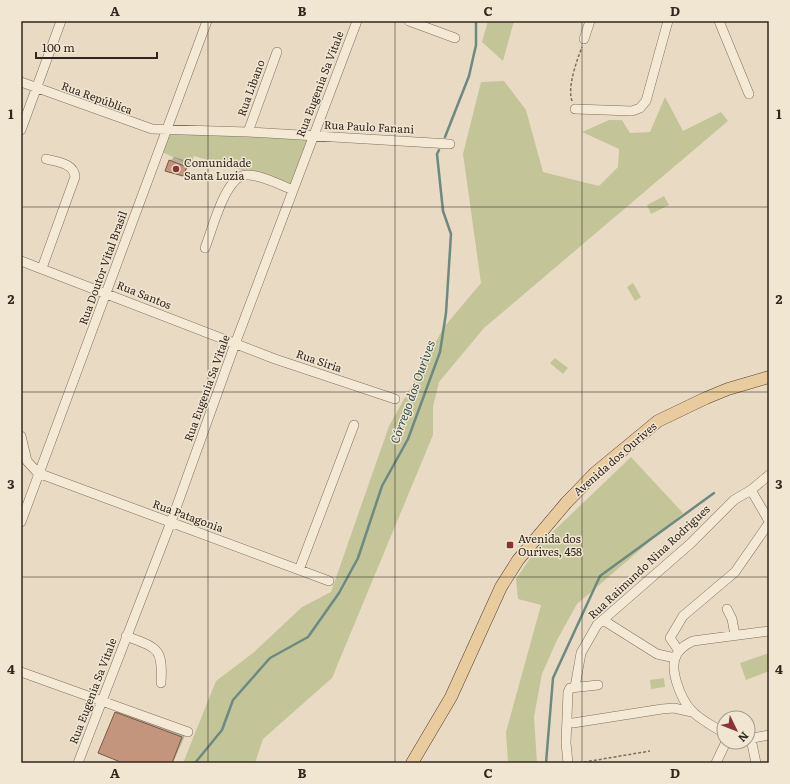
<svg xmlns="http://www.w3.org/2000/svg" width="790" height="784" viewBox="0 0 790 784" font-family="Literata,serif">
  <style>
    .green { fill: #c3c598 }
    .shadow { fill: #0003 }
    .lines { fill: none; stroke-linecap: round; stroke-linejoin: round }
    .stream { stroke: #6d8980; stroke-width: 2.5 }
    .building { fill: #c3957d; stroke: #7d5744 }
    .minor-casing { stroke: #816d5c; stroke-width: 10 }
    .major-casing { stroke: #4f3c30; stroke-width: 13 }
    .path { stroke: #816d5c; stroke-width: 1.5; stroke-dasharray: 3 2; stroke-linecap: butt }
    .minor { stroke: #f4e9d5; stroke-width: 9 }
    .major { stroke: #e8cc9e; stroke-width: 12 }
    .grid { fill: none; stroke: #32271e; stroke-width: 1; stroke-opacity: 0.55 }
    .poi-dot { fill: #893339; stroke: #f1e6d2; stroke-width: 1.5 }
    .labels { text-anchor: middle; stroke-width: 3; stroke-linejoin: round; paint-order: stroke }
    .street-label { font-size: 11px; fill: #32271e; stroke: #f1e6d2 }
    .poi-label { font-size: 11px; fill: #32271e; stroke: #f1e6d2; text-anchor: start }
    .water-label { font-size: 12px; font-style: italic; fill: #2f504c; stroke: #f1e6d2 }
    .neatline { fill: none; stroke: #32271e; stroke-width: 1.5 }
    .grid-label { font-size: 13px; text-anchor: middle; font-weight: bold; fill: #32271e }
  </style>
  <rect width="100%" height="100%" fill="#e9dbc3"/>
  <path class="green" d="M 488,21 L 514,21 L 503,61 L 482,42 Z
    M 504,81 L 526,110 L 543,172 L 599,186 L 618,167 L 619,149 L 582,132 L 609,120 L 622,120 L 630,133 L 650,132 L 665,97 L 683,131 L 721,112 L 728,121 L 484,328 L 439,382 L 433,407 L 433,435 L 332,678 L 263,739 L 255,763 L 183,763 L 216,681 L 253,653 L 302,607 L 331,592 L 389,426 L 444,327 L 481,283 L 463,154 L 481,82 Z
    M 168,132 L 310,138 L 292,186 L 256,174 L 194,156 L 190,165 L 162,152 Z
    M 664,196 L 669,205 L 651,214 L 647,205 Z
    M 633,283 L 641,297 L 635,301 L 627,287 Z
    M 555,358 L 568,368 L 563,374 L 550,363 Z
    M 631,457 L 683,513 L 577,604 L 557,640 L 542,674 L 534,717 L 537,763 L 508,763 L 506,732 L 541,605 L 518,599 L 516,579 L 539,545 Z
    M 769,653 L 769,671 L 746,680 L 740,663 Z
    M 664,678 L 665,687 L 651,689 L 650,680 Z"/>
  <path class="shadow" d="M 174,157 L 191,162 L 183,175 L 170,161 Z
    M 120,708 L 186,733 L 173,763 L 126,763 L 116,713 Z"/>
  <g class="lines">
    <path class="stream" d="M 445,137 L 469,76 L 476,45 L 476,21
      M 195,763 L 222,730 L 233,700 L 270,658 L 308,637 L 339,593 L 358,558 L 382,486 L 408,439 L 440,352 L 446,313 L 451,234 L 443,211 L 437,154 L 439,150
      M 546,763 L 553,678 L 600,576 L 714,493"/>
  </g>
  <path class="building" d="M 169,160 L 187,167 L 183,176 L 165,171 Z
    M 115,712 L 182,737 L 172,763 L 123,763 L 98,753 Z"/>
  <g class="lines">
    <defs>
      <path id="minor" d="M 409,21 L 455,38
        M 719,21 L 749,94
        M 584,39 L 590,21
        M 21,82 L 152,129 L 248,132 L 450,144
        M 575,109 L 632,111 L 640,108 L 646,101 L 668,21
        M 21,130 L 61,21
        M 248,132 L 277,52
        M 205,248 C 212,231 225,176 246,175 C 259,174 281,185 293,190
        M 21,261 L 275,359 L 395,399
        M 42,268 L 75,177 C 74,163 57,162 46,159
        M 21,436 L 27,461 L 38,473 L 329,581
        M 751,490 L 769,521
        M 21,522 L 207,21
        M 299,570 L 354,425
        M 727,609 L 732,619 L 735,635
        M 603,620 L 657,654 L 675,658
        M 126,636 C 158,648 163,648 161,683
        M 679,651 L 670,638 L 683,616 L 735,572 L 769,523
        M 21,672 L 188,732
        M 575,687 L 581,653 L 597,625 L 690,544 L 734,500 L 751,490 L 769,475
        M 573,723 L 662,709 L 674,708 L 692,712
        M 724,733 C 713,726 700,720 691,710 C 681,699 668,668 677,654 C 681,647 687,644 693,641 L 769,631
        M 748,739 L 769,735
        M 751,739 L 756,763
        M 78,763 L 171,522 L 235,344 L 357,21
        M 568,763 L 566,743 L 568,692 L 570,688 L 598,685
        M 716,763 L 726,742"/>
      <path id="major" d="M 412,763 L 451,697 L 501,587 L 518,560 L 566,503 L 595,473 L 658,421 L 706,398 L 728,389 L 769,377"/>
    </defs>
    <use href="#minor" class="minor-casing"/>
    <use href="#major" class="major-casing"/>
    <path class="path" d="M 572,101 C 567,87 577,60 582,47
      M 579,763 L 650,751"/>
    <use href="#minor" class="minor"/>
    <use href="#major" class="major"/>
  </g>
  <path class="grid" d="M 208,21 L 208,763M 395,21 L 395,763M 582,21 L 582,763M 21,207 L 769,207M 21,392 L 769,392M 21,577 L 769,577"/>
  <g class="poi-dot">
    <circle cx="176" cy="169" r="4"/>
    <rect x="506" y="541" width="8" height="8" rx="2"/>
  </g>
  <g class="labels">
    <g class="street-label">
      <text transform="translate(320 84) rotate(-69)" y="4">Rua Eugenia Sa Vitale</text>
      <text transform="translate(251 88) rotate(-70)" y="4">Rua Libano</text>
      <text transform="translate(97 98) rotate(20)" y="4">Rua República</text>
      <text transform="translate(369 127) rotate(3)" y="4">Rua Paulo Fanani</text>
      <text transform="translate(103 268) rotate(-70)" y="4">Rua Doutor Vital Brasil</text>
      <text transform="translate(144 295) rotate(22)" y="4">Rua Santos</text>
      <text transform="translate(319 361) rotate(19)" y="4">Rua Siria</text>
      <text transform="translate(207 388) rotate(-70)" y="4">Rua Eugenia Sa Vitale</text>
      <text transform="translate(615 459) rotate(-41)" y="4">Avenida dos Ourives</text>
      <text transform="translate(188 516) rotate(20)" y="4">Rua Patagonia</text>
      <text transform="translate(649 562) rotate(-43)" y="4">Rua Raimundo Nina Rodrigues</text>
      <text transform="translate(93 691) rotate(-69)" y="4">Rua Eugenia Sa Vitale</text>
    </g>
    <g class="poi-label">
      <text x="184" y="167">Comunidade<tspan x="184" dy="13">Santa Luzia</tspan></text>
      <text x="518" y="543">Avenida dos<tspan x="518" dy="13">Ourives, 458</tspan></text>
    </g>
    <g class="water-label">
      <text transform="translate(413 392) rotate(-70)" y="4">Córrego dos Ourives</text>
    </g>
  </g>
  <rect width="790" height="784" fill="none" stroke="#f1e6d2" stroke-width="44"/>
  <g transform="translate(736 730) rotate(133)"><circle r="19" fill="#f1e6d2" stroke="#a59a8a"/>
  <path d="M0-3L7 15L0 10L-7 15Z" fill="#893339"/>
  <text y="-6" font-size="11" font-weight="bold" text-anchor="middle" fill="#32271e">N</text>
  </g>
  <path d="M36 52v6h121v-6" fill="none" stroke="#32271e" stroke-width="2"/>
  <text x="42" y="52" font-size="12" fill="#32271e" stroke="#f1e6d2" stroke-width="3" paint-order="stroke">100 m</text>
  <rect x="22" y="22" width="746" height="740" class="neatline"/>
  <g class="grid-label">
    <text x="115" y="16">A</text>
    <text x="302" y="16">B</text>
    <text x="488" y="16">C</text>
    <text x="675" y="16">D</text>
    <text x="11" y="119">1</text>
    <text x="779" y="119">1</text>
    <text x="11" y="304">2</text>
    <text x="779" y="304">2</text>
    <text x="11" y="489">3</text>
    <text x="779" y="489">3</text>
    <text x="11" y="674">4</text>
    <text x="779" y="674">4</text>
    <text x="115" y="778">A</text>
    <text x="302" y="778">B</text>
    <text x="488" y="778">C</text>
    <text x="675" y="778">D</text>
  </g>
</svg>
